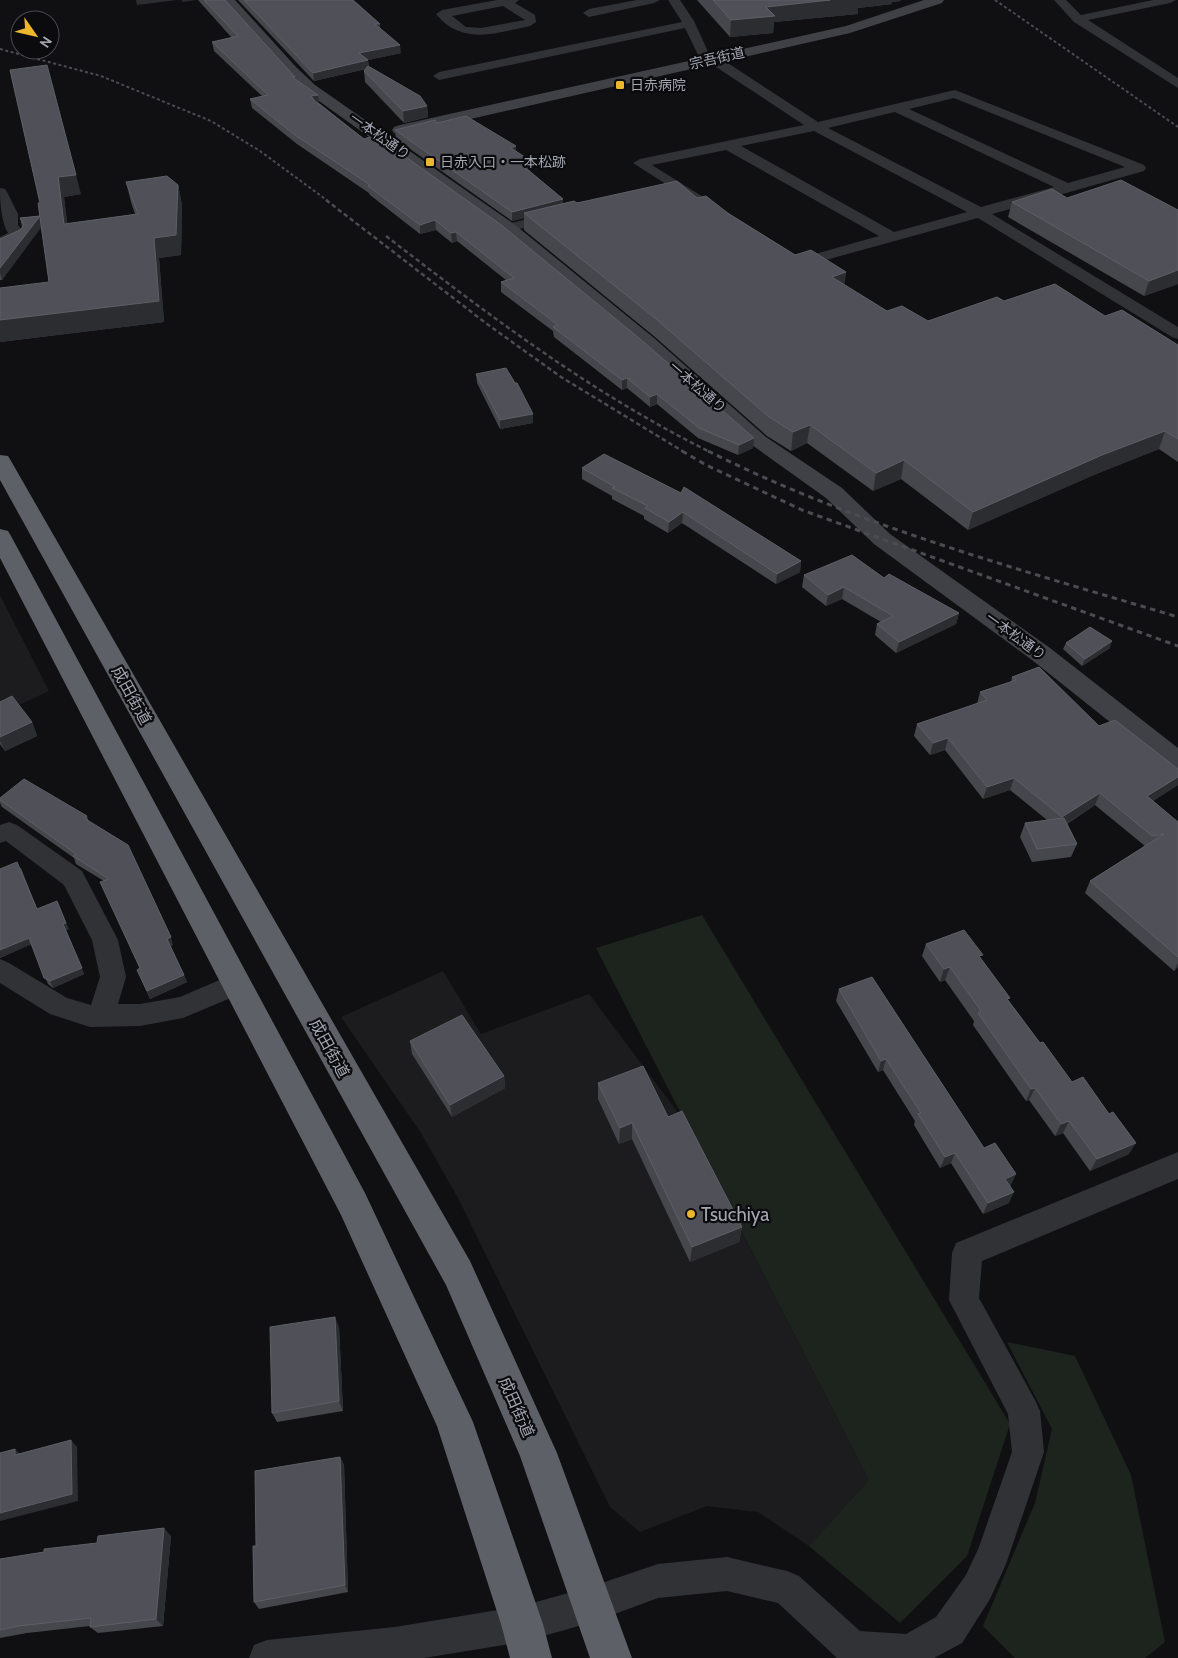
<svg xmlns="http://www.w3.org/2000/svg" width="1178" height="1658" viewBox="0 0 1178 1658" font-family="Cabin,'Noto Sans JP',sans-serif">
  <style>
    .built { fill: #1c1c1f }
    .green { fill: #1d241e }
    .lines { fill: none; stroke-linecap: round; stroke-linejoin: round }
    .street { fill: #313236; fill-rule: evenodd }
    .secondary { fill: #3f4146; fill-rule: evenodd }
    .highway { fill: #5d6067; fill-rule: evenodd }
    .rail-far2 { stroke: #4a4c51; stroke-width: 2; stroke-dasharray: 3 2.5; stroke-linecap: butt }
    .rail-far1 { stroke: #4a4c51; stroke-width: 2.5; stroke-dasharray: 4.5 3; stroke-linecap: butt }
    .rail { stroke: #4a4c51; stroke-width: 3; stroke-dasharray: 5.5 4.5; stroke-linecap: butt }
    .wall { fill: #46474d }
    .shaded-wall { fill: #2c2d31 }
    .building { fill: #505158; stroke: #5d5f66 }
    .poi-dot { fill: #ecb72e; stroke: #0b0b0d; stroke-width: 2 }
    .labels { text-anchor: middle; stroke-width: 4.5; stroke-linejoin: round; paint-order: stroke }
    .far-street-label { font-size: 14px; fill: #a2a6b2; stroke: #0b0b0d }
    .far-poi-label { font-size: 14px; fill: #a2a6b2; stroke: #0b0b0d; text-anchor: start }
    .street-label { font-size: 16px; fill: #a2a6b2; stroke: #0b0b0d }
    .near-poi-label { font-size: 19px; fill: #a2a6b2; stroke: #0b0b0d; text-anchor: start }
  </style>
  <rect width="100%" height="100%" fill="#101012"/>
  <path class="built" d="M 0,595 L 49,691 L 0,714 Z
    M 443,971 L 481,1034 L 589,994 L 685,1122 L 869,1480 L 809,1546 L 758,1512 L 707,1506 L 640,1532 L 610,1507 L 458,1198 L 421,1133 L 341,1017 Z"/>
  <path class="green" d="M 702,915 L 1010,1424 L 967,1556 L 900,1623 L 809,1546 L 869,1480 L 596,948 Z
    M 1007,1342 L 1075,1356 L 1131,1475 L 1165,1642 L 1145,1658 L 1015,1658 L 983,1626 L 1035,1503 L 1052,1429 Z"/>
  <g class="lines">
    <path class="street" d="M 497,0 L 519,0 L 515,3 L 535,15 L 536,22 L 530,26 C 496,33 462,46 436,14 L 442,10 ZM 503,6 L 525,20 L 481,28 L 466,27 L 452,16 Z
      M 637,0 L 660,0 L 654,3 L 589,17 L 583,13 L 589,9 Z
      M 668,0 L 680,0 L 694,21 L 710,56 L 717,56 L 818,122 L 955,90 L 1144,165 L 1146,168 L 1144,171 L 992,214 L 1178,327 L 1178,339 L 1172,337 L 978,218 L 804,266 L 794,266 L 633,163 L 640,159 L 804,125 L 710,63 L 702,63 L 685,28 L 439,80 L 433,76 L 439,72 L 682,22 ZM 954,98 L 1125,167 L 1068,183 L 909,109 ZM 895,112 L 1054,187 L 981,207 L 828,128 ZM 814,131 L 967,212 L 894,232 L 741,146 ZM 726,150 L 879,236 L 801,258 L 652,165 Z
      M 1054,0 L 1066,0 L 1081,15 L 1153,0 L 1176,0 L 1170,3 L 1088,20 L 1178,78 L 1178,88 L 1074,22 Z
      M 0,188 L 5,189 L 7,192 L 18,214 L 18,225 L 25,235 L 22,238 L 0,248 L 0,237 L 8,233 C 1,221 0,202 0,188 Z
      M 555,212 L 560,213 L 562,216 L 560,219 L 508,232 L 503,231 L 501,228 L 503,225 Z
      M 9,822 L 17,825 L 82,871 L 118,940 L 126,977 L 118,1004 L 140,1004 L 180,997 L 236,973 L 245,976 L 249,984 L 245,992 L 183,1018 L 140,1026 L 90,1027 L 50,1014 L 0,983 L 0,959 L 9,963 L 67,998 L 91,1005 L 100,977 L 92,940 L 64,885 L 6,841 L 0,843 L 0,825 Z
      M 1178,1152 L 1178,1179 L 982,1261 L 979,1298 L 1035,1400 L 1040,1411 L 1044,1452 L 1006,1564 L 990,1599 L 962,1643 L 934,1658 L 837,1658 L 778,1603 L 727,1591 L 658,1598 L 593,1622 L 522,1642 L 424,1658 L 249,1658 L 254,1645 L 267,1640 L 395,1627 L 522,1606 L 593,1586 L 658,1564 L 727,1557 L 787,1571 L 799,1576 L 860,1631 L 906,1634 L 936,1617 L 966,1575 L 979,1547 L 1012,1452 L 1008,1414 L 949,1300 L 952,1253 L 956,1243 Z"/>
    <path class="secondary" d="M 221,0 L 235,0 L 296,67 L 315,85 L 514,224 L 654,338 L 766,437 L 842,488 L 890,534 L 1050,648 L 1178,748 L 1178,772 L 1169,769 L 1032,660 L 874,544 L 826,498 L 752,445 L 640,346 L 502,232 L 305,91 L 286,73 Z
      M 924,0 L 944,0 L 942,3 L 850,33 L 400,135 L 394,133 L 392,130 L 394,127 L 400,125 L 846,26 Z"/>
    <path class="highway" d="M 0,455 L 8,456 L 11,461 L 470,1261 L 557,1453 L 632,1658 L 590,1658 L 520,1456 L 446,1285 L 0,480 Z
      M 0,529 L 8,531 L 11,536 L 365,1193 L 473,1422 L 543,1624 L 552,1658 L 510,1658 L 501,1624 L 437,1426 L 341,1215 L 0,558 Z"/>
    <path class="rail-far2" d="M 995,0 L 1178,127
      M 0,49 L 101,76 L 211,121 L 260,151 L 328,201"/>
    <path class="rail-far1" d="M 326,200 L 487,324 L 561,377 L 684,452
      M 386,236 C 490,316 593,394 710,452"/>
    <path class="rail" d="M 682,451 L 706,465 L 802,510 L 1178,646
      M 708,451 C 858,526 1018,569 1178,617"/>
  </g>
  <path class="wall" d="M 198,0 L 225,0 L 295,79 L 319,103 L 753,448 L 738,455 L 698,438 L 657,404 L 650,407 L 627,388 L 622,390 L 554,337 L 553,331 L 501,292 L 501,282 L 506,280 L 457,241 L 452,243 L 436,230 L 420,234 L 370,195 L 369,193 L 297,144 L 252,108 L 250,99 L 262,96 L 214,51 L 212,42 L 232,38 Z
    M 238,0 L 353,0 L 380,24 L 380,29 L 401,53 L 368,60 L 369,67 L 427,106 L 428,117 L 404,123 L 365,82 L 364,71 L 366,69 L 314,81 Z
    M 697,0 L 901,0 L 900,1 L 892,2 L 892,4 L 858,8 L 858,14 L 774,22 L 773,33 L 730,37 Z
    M 10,70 L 81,194 L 64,197 L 67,224 L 135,214 L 131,202 L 126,182 L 178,185 L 182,205 L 181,255 L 159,258 L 164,322 L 0,342 L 0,288 L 49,282 L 41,227 L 2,280 L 0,280 L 0,239 L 20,230 L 22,227 L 20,218 L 39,216 L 40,203 Z
    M 437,123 L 516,151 L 531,170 L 529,171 L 563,199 L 563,203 L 697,198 L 729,214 L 795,255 L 846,272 L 844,285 L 887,311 L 928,321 L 1004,301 L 1105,316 L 1178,345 L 1178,462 L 1159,449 L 1096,474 L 968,530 L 901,479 L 873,491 L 807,443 L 791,451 L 767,436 L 655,337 L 524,230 L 524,218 L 512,221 L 396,139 L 395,130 Z
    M 1067,198 L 1178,210 L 1178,284 L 1144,296 L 1008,217 L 1012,202 Z
    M 476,374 L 533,423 L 500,429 L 477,383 Z
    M 582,468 L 801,561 L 800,572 L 776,584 L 682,523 L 668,533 L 644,519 L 644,516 L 612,499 L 612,496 L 582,479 Z
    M 804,575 L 884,578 L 959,613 L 956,624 L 896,653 L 875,635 L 877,624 L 881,622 L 842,599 L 826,606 L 802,587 Z
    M 1066,643 L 1110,648 L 1082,666 L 1063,649 Z
    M 1012,677 L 1099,726 L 1178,785 L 1153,801 L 1178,822 L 1178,967 L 1174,971 L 1085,893 L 1090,881 L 1145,846 L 1095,805 L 1067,824 L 1077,844 L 1071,857 L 1032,862 L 1020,837 L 1025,823 L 1047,820 L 1010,790 L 983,799 L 945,750 L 930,755 L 914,736 L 917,724 L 977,704 L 980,692 L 1011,682 Z
    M 0,702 L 32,722 L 37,736 L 5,751 L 0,744 Z
    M 0,798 L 87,816 L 89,822 L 173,945 L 170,946 L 187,982 L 150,999 L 140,977 L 140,969 L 104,881 L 76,864 L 74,858 L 2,807 L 0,803 Z
    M 21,868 L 37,909 L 69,929 L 66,930 L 84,974 L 53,988 L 48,984 L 31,944 L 0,958 L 0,869 Z
    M 926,944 L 981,959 L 1009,1001 L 1040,1043 L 1072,1082 L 1129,1154 L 1090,1171 L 1063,1133 L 1055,1136 L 1029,1100 L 1026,1101 L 973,1025 L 974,1021 L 945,980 L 940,982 L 922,956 Z
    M 839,989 L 984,1148 L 1011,1185 L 1009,1186 L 1009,1203 L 983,1214 L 951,1163 L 940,1168 L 914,1125 L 915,1121 L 883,1070 L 878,1072 L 836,1001 Z
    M 410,1041 L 504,1076 L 505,1088 L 452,1117 L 412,1054 Z
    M 598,1083 L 668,1117 L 742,1227 L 739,1242 L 690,1262 L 632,1139 L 619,1144 L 598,1099 Z
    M 339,1327 L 343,1411 L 277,1422 L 272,1413 Z
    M 340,1457 L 344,1465 L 348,1592 L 259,1609 L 254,1602 L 256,1546 Z
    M 171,1536 L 163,1626 L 98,1633 L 90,1627 L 90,1626 L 27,1633 L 0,1638 L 0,1559 Z"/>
  <path class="shaded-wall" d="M 136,0 L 177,0 L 137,5 Z
    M 182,0 L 196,0 L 182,2 Z
    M 830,0 L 901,0 L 900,1 L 892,2 L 892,4 L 858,8 L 858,14 L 774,22 L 773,33 L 730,37 L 731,20 L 766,7 Z
    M 375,24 L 380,24 L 381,32 Z
    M 400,45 L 401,53 L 368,60 L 369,68 L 314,81 L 313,73 L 359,53 Z
    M 47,65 L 81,194 L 64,197 L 70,244 L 64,224 Z
    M 318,95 L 319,103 L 312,105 L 311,96 Z
    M 427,106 L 428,117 L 404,123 L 403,111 Z
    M 516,146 L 516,155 L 511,148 Z
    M 531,161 L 531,170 L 521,173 L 521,164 Z
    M 178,185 L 182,205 L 181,255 L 159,258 L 164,322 L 0,342 L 0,320 L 154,238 Z
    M 563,199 L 563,208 L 524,213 L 524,218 L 512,221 L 512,212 Z
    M 40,216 L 43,225 L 2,280 L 0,273 L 0,268 Z
    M 435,220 L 436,230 L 420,234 L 420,225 Z
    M 456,232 L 457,241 L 452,243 L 451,233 Z
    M 1178,270 L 1178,284 L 1144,296 L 1149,281 Z
    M 846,272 L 844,290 L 832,277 Z
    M 627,378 L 627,388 L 622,390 L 622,380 Z
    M 657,394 L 657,404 L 650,407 L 650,397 Z
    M 533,414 L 533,423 L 500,429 L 500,420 Z
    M 810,425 L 807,443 L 791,451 L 793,432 Z
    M 1165,431 L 1159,449 L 1096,474 L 968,530 L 973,512 L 1102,455 Z
    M 754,438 L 753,448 L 738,455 L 739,445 Z
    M 904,460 L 901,479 L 873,491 L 876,473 Z
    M 683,512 L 682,523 L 668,533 L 669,522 Z
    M 801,561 L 800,572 L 776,584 L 777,574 Z
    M 844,587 L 842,599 L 826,606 L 828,595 Z
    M 959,613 L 956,624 L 896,653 L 899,642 Z
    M 1112,641 L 1110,648 L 1082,666 L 1085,659 Z
    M 32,722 L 37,736 L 5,751 L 0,741 L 0,737 Z
    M 948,738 L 945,750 L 930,755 L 933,743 Z
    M 1178,777 L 1178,785 L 1142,808 L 1147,796 Z
    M 1014,778 L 1010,790 L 983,799 L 987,787 Z
    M 1100,793 L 1095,805 L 1058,829 L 1062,817 Z
    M 57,901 L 69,929 L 66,930 L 84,974 L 53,988 L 50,981 L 63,924 Z
    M 171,937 L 173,945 L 170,947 L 167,939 Z
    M 29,938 L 32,944 L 0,958 L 0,950 Z
    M 1178,963 L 1178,967 L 1174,971 Z
    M 950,967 L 945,980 L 940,982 L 944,969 Z
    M 184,975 L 187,982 L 150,999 L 147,991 Z
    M 886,1059 L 883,1070 L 878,1072 L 881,1061 Z
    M 504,1076 L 505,1088 L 452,1117 L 450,1105 Z
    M 1035,1088 L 1029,1100 L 1026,1101 L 1031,1089 Z
    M 1069,1121 L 1063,1133 L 1055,1136 L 1061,1124 Z
    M 632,1123 L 632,1139 L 619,1144 L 620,1128 Z
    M 1136,1143 L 1129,1154 L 1090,1171 L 1097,1159 Z
    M 955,1153 L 951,1163 L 940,1168 L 945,1157 Z
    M 1016,1174 L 1011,1185 L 1000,1190 L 1005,1179 Z
    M 1014,1192 L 1009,1203 L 983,1214 L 988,1203 Z
    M 742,1227 L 739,1242 L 690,1262 L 692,1247 Z
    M 335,1317 L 339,1327 L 343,1411 L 339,1401 Z
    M 71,1440 L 77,1447 L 78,1501 L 0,1521 L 0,1513 Z
    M 15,1449 L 22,1456 L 15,1455 Z
    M 340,1457 L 344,1465 L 348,1592 L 345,1585 Z
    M 164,1528 L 171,1536 L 163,1626 L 156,1619 Z"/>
  <path class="building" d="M 204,0 L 225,0 L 295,77 L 292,77 L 318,95 L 311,96 L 315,101 L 364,139 L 375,135 L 500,224 L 639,338 L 754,438 L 739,445 L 699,428 L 657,394 L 650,397 L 627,378 L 622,380 L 553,327 L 558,325 L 501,282 L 514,278 L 456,232 L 451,233 L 435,220 L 420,225 L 368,186 L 370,185 L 295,135 L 250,99 L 268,95 L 212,42 L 238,36 Z
    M 244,0 L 353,0 L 380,24 L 375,24 L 400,45 L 359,53 L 368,60 L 313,73 Z
    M 713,0 L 830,0 L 766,7 L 775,16 L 731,20 Z
    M 47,65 L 76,175 L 58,177 L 64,224 L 138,214 L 126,182 L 167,176 L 178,185 L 176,235 L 154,238 L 159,301 L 0,320 L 0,288 L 49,282 L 38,203 L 40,203 L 10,70 Z
    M 368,66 L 420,96 L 427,106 L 403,111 L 364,71 Z
    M 466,116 L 516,146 L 511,148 L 531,161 L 521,164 L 563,199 L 512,212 L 395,130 L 435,120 L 437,123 Z
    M 1121,180 L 1178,210 L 1178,270 L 1149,281 L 1012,202 L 1052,189 L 1067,198 Z
    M 677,181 L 697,198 L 706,196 L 729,214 L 795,255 L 811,250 L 846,272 L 832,277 L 887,311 L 902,306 L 928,321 L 997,297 L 1004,301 L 1055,284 L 1105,316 L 1122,310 L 1178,345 L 1178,439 L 1165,431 L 1102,455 L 973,512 L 904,460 L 876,473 L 810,425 L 793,432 L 769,417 L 656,319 L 524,213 L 574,201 L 577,203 Z
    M 40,216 L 0,268 L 0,239 L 20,230 L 24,225 L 20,218 Z
    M 506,368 L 515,383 L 517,383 L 533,414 L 500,420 L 476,374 Z
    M 604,454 L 681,493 L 684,487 L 801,561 L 777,574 L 683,512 L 669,522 L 645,508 L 648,506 L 612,488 L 615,487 L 582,468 Z
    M 852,555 L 884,578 L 889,574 L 959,613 L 899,642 L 877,624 L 893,616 L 844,587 L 828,595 L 804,575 Z
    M 1090,627 L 1112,641 L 1085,659 L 1066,643 Z
    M 1039,667 L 1099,726 L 1115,720 L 1178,769 L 1178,777 L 1147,796 L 1178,822 L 1178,957 L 1090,881 L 1164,834 L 1152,836 L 1100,793 L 1062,817 L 1014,778 L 987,787 L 948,738 L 933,743 L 917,724 L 987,700 L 980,692 L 1016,680 L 1012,677 Z
    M 12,696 L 32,722 L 0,737 L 0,702 Z
    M 24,779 L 87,816 L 84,818 L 128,845 L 171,937 L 167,939 L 184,975 L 147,991 L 137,970 L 140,968 L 100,882 L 109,879 L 73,856 L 76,854 L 0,800 L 0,798 Z
    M 1064,818 L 1077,844 L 1037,849 L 1025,823 Z
    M 17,862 L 37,909 L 57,901 L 66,923 L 63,924 L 82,968 L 50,981 L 44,978 L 29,938 L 0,950 L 0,869 Z
    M 964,930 L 983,955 L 979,956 L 1010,998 L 1007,999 L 1040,1043 L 1043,1042 L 1072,1082 L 1083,1077 L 1109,1114 L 1113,1112 L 1136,1143 L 1097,1159 L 1069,1121 L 1061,1124 L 1035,1088 L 1031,1089 L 978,1013 L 981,1011 L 950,967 L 944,969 L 926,944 Z
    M 872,977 L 984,1148 L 995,1143 L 1016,1174 L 1005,1179 L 1014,1192 L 988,1203 L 955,1153 L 945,1157 L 918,1114 L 921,1113 L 886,1059 L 881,1061 L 839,989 Z
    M 462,1015 L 504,1076 L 450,1105 L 410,1041 Z
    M 643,1066 L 668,1117 L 682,1111 L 742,1227 L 692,1247 L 632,1123 L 620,1128 L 598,1083 Z
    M 335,1317 L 339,1401 L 272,1413 L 270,1327 Z
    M 71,1440 L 72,1494 L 0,1513 L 0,1453 L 15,1449 L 15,1455 Z
    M 340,1457 L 345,1585 L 254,1602 L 253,1546 L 256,1546 L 255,1471 Z
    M 164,1528 L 156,1619 L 90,1627 L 91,1618 L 18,1626 L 0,1630 L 0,1559 L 44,1552 L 44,1549 L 97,1543 L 98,1536 Z"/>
  <g class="poi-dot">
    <rect x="615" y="80" width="10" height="10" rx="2.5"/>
    <rect x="425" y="157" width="10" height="10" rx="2.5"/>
    <circle cx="691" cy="1214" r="5"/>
  </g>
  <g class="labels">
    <g class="far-street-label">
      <text transform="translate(717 58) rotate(-13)" y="5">宗吾街道</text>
      <text transform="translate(380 136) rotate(35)" y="5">一本松通り</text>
      <text transform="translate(698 387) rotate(41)" y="5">一本松通り</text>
      <text transform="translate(1016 636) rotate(36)" y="5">一本松通り</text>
    </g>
    <g class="far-poi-label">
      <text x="630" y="90">日赤病院</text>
      <text x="440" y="167">日赤入口・一本松跡</text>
    </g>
    <g class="street-label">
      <text transform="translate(132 695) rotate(61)" y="6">成田街道</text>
      <text transform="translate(330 1048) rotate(61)" y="6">成田街道</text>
      <text transform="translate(517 1407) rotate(66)" y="6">成田街道</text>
    </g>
    <g class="near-poi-label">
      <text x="701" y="1221">Tsuchiya</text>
    </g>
  </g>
  <g transform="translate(35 35) rotate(124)"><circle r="24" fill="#0b0b0d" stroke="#47494f"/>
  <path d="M0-4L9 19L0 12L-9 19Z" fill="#ecb72e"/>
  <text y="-8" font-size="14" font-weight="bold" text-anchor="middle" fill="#a2a6b2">N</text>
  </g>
</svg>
